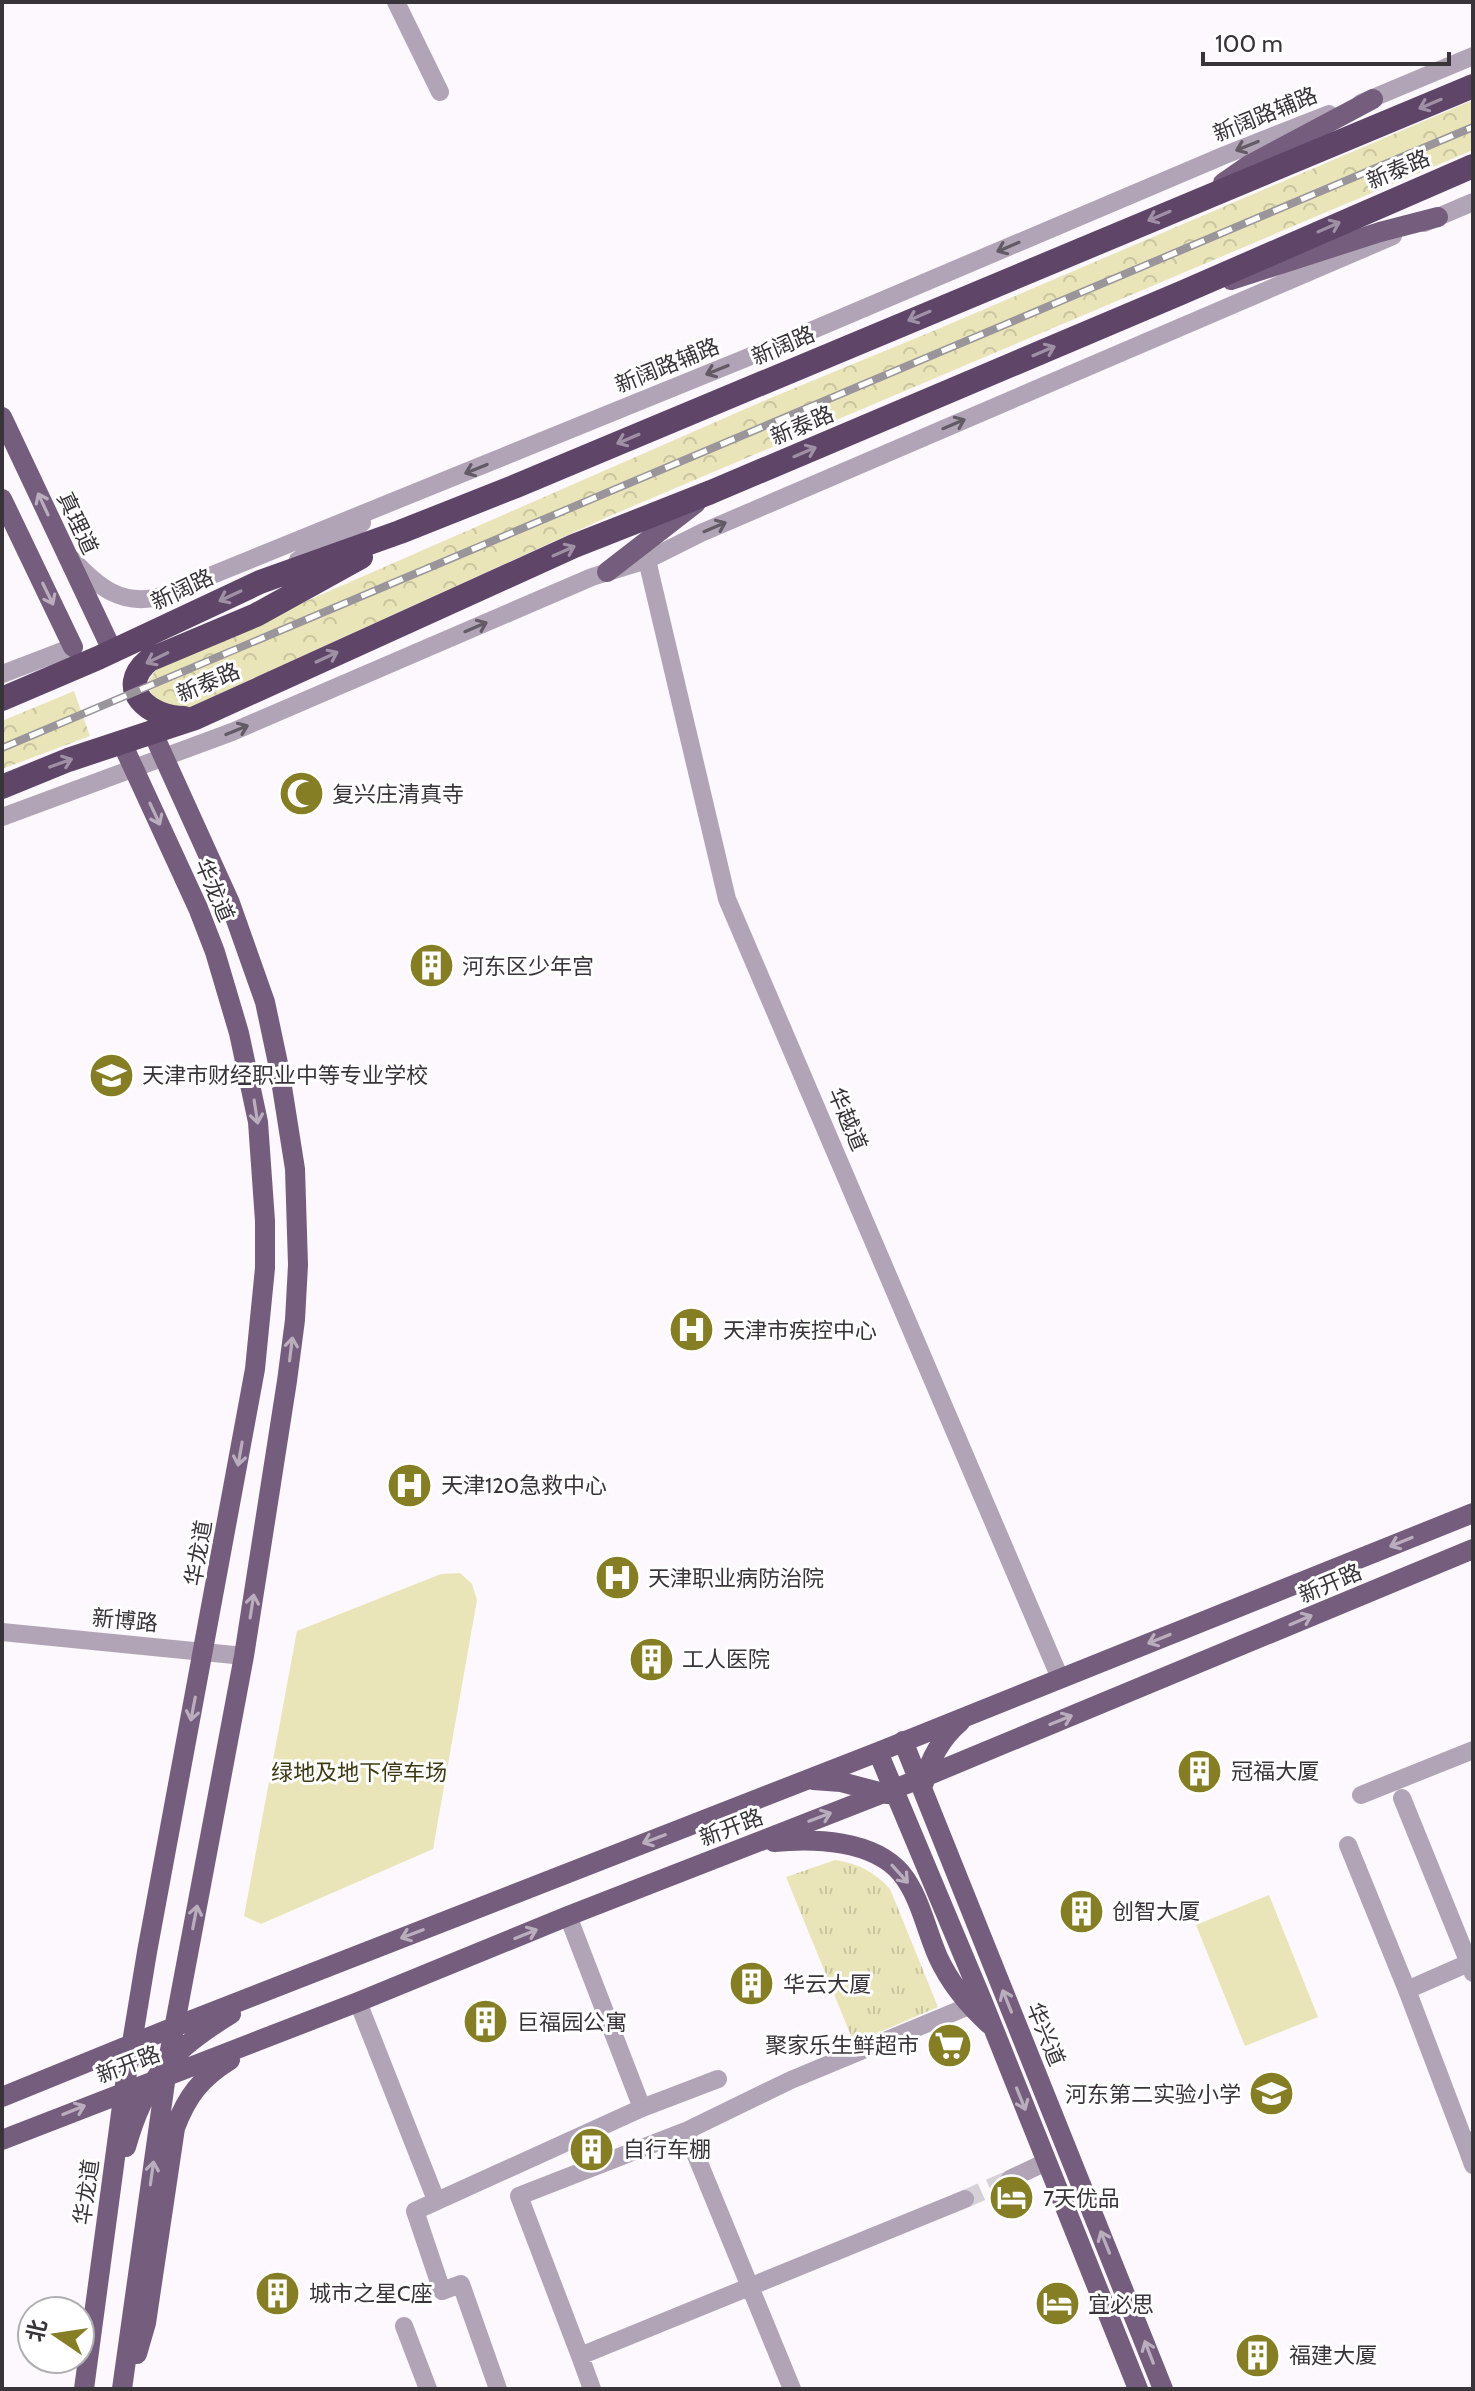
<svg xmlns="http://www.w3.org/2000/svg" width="1475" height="2391" viewBox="0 0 1475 2391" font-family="Cabin,'Noto Sans SC',sans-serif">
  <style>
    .grass { fill: url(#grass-tufts) }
    .forest { fill: url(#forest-crowns) }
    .green { fill: #e9e5b8 }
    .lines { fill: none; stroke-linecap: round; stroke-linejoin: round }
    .minor-tunnel { stroke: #d5d1d7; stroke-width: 18; stroke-dasharray: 18 9; stroke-linecap: butt }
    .minor { stroke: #b1a4b6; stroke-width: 18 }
    .major { stroke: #755e7d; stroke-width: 20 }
    .highway { stroke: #5f4669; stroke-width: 24 }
    .rail-casing { stroke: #99959b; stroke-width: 8 }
    .rail { stroke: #fff; stroke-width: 5; stroke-dasharray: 15; stroke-linecap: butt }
    .oneway { stroke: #9f90a5 }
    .oneway2 { stroke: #625b65 }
    .oneway3 { stroke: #baaebe }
    .labels { text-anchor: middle; stroke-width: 6; stroke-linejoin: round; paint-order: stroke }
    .street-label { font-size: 22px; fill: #38343a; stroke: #fff }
    .poi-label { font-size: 22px; fill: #38343a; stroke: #fff; text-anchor: start }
    .park-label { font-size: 22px; fill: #3e3a13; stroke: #fff }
  </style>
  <defs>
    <pattern id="grass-tufts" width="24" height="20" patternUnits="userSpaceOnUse" patternTransform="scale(2)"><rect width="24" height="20" fill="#e9e5b8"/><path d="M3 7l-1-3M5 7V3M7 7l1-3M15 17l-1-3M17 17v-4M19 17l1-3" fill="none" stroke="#c9c59f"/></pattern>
    <pattern id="forest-crowns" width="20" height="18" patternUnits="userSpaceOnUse" patternTransform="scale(2)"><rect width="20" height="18" fill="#e9e5b8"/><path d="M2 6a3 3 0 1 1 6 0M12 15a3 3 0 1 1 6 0" fill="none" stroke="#c9c59f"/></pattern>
  </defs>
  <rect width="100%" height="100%" fill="#fcf8fe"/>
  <path class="grass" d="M 835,1860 C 857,1863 875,1872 890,1889 L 938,2007 L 854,2043 L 786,1877 Z"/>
  <path class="forest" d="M 1473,100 L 1473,150 L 612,515 L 188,708 L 158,707 L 147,683 L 155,671 L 165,663 L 768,399 L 938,329 Z
    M 74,691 L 90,736 L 2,769 L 2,721 Z"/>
  <path class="green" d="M 460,1573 L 472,1584 L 477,1600 L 433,1849 L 261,1924 L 244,1916 L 297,1631 L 441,1574 Z
    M 1269,1895 L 1318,2017 L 1245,2046 L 1196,1925 Z"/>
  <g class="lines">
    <path class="minor-tunnel" d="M 965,2199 L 1010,2179"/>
    <path class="minor" d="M 396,2 L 440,92
      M 1361,103 L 1473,56
      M 1424,223 L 1473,202
      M 73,560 C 97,586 121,606 158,597 L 756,354 L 1225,155 L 1329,114
      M 298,560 L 362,523
      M 647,560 L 727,899 L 1060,1678
      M 2,674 L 73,647
      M 2,817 L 232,732 L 592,577 L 647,560 L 701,533 L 1393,236
      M 2,1632 L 244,1656
      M 1361,1795 L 1473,1750
      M 1402,1798 L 1473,1973
      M 1348,1845 L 1407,1990
      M 1473,1961 L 1407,1990 L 1465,2143 L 1473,2140
      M 358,2002 L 436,2200
      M 642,2108 L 718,2079
      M 686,2131 L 792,2389
      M 1465,2143 L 1473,2165
      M 1010,2179 L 1046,2162
      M 404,2326 L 428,2389
      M 580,2356 L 519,2196 L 686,2131 L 791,2080 L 981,2001
      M 498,2389 L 461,2284 L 442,2291 L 415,2211 L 642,2108 L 568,1916
      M 592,2389 L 580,2356 L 965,2199"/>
    <path class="major" d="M 1223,183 L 1249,165 L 1373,99
      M 1231,280 L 1380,232 L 1438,217
      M 2,417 L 112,650
      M 2,499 L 73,647
      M 607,572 L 696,503
      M 903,1741 L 1163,2389
      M 878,1752 L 982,2000 L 1138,2389
      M 813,1780 L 841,1782 L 887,1794
      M 924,1783 C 929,1760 942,1737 960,1722
      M 774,1842 C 814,1838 873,1840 901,1873 C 920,1896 926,1930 938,1957 C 950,1983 968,2005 989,2024
      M 2,2097 L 174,2027 L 878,1752 L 1473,1513
      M 2,2140 L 358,2002 L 568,1916 L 917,1780 L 1473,1549
      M 126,2147 C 145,2079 170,2051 231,2014
      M 137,2354 L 146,2323 L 175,2128 C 187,2096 201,2078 230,2060
      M 84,2389 L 124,2091 L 147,1952 L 255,1369 L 265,1268 L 265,1221 L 258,1122 L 239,1033 L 215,952 L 198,908 L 122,743
      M 122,2389 L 168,2061 L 244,1656 L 287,1381 L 295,1320 L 298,1265 L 295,1169 L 279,1068 L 265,1002 L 230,903 L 152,731"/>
    <path class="highway" d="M 2,699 L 98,658 L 260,582 L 400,532 L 516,486 L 1473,86
      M 184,718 C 150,718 114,689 149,660 L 256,615 L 361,557
      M 2,787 L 68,760 L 195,718 L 574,546 L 711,492 L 1181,293 L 1473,166"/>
    <defs>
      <path id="rail" d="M 2,748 L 1473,127"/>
    </defs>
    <use href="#rail" class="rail-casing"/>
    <use href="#rail" class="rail"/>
  </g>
  <defs><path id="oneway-shaft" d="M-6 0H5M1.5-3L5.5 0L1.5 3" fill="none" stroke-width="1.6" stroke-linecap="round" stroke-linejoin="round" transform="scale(2)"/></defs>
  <g class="oneway">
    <use href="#oneway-shaft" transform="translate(1430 104) rotate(157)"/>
    <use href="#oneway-shaft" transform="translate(1159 216) rotate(157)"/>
    <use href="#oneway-shaft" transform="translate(1329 227) rotate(-24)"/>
    <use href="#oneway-shaft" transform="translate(919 316) rotate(157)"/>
    <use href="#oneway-shaft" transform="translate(1044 351) rotate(-23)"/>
    <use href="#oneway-shaft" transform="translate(628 439) rotate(157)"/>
    <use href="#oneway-shaft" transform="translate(805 452) rotate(-23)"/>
    <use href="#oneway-shaft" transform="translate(564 551) rotate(-24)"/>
    <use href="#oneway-shaft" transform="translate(230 596) rotate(155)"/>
    <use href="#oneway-shaft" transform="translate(327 657) rotate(-25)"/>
    <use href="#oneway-shaft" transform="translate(157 658) rotate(154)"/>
    <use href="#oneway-shaft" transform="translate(61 763) rotate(-20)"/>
  </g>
  <g class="oneway2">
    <use href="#oneway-shaft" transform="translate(1247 146) rotate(158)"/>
    <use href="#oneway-shaft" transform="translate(1008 247) rotate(157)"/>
    <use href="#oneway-shaft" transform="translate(717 370) rotate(158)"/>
    <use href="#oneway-shaft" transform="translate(954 424) rotate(-23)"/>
    <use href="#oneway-shaft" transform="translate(476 469) rotate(158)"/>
    <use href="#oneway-shaft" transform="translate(715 527) rotate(-23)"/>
    <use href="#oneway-shaft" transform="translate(476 627) rotate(-23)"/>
    <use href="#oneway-shaft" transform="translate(237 730) rotate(-22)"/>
  </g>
  <g class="oneway3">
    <use href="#oneway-shaft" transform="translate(43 504) rotate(-115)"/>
    <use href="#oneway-shaft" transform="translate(48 594) rotate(64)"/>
    <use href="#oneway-shaft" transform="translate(155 814) rotate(65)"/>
    <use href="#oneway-shaft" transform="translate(256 1112) rotate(81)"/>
    <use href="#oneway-shaft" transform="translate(291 1349) rotate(-83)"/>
    <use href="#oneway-shaft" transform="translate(240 1454) rotate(100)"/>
    <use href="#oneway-shaft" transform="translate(1401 1542) rotate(158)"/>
    <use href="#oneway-shaft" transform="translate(252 1606) rotate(-81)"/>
    <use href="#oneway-shaft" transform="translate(1301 1620) rotate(-23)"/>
    <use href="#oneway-shaft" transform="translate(1159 1639) rotate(158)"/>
    <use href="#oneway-shaft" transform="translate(193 1709) rotate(101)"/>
    <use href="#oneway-shaft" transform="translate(1061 1720) rotate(-22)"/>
    <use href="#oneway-shaft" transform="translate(820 1817) rotate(-21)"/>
    <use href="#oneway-shaft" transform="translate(654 1839) rotate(159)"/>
    <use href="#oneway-shaft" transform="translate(900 1874) rotate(48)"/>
    <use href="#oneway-shaft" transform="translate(195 1917) rotate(-79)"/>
    <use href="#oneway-shaft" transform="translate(412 1934) rotate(159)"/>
    <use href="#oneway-shaft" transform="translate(526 1934) rotate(-22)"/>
    <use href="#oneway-shaft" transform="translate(1007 2001) rotate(-112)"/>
    <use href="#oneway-shaft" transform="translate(1021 2099) rotate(68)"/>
    <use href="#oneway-shaft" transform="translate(74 2110) rotate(-22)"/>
    <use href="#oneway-shaft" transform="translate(152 2173) rotate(-82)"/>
    <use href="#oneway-shaft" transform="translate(1105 2242) rotate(-112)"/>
    <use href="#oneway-shaft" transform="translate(1149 2352) rotate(-111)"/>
  </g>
  <defs>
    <symbol id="mosque-disc" viewBox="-11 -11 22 22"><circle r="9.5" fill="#867e25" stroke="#fff"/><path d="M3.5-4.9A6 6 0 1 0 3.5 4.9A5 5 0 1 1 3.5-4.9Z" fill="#fff"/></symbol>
    <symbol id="building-disc" viewBox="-11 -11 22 22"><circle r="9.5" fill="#867e25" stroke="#fff"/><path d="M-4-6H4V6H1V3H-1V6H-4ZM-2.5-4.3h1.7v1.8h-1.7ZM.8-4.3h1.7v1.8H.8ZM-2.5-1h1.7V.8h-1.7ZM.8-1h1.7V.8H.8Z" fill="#fff"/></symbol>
    <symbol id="school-disc" viewBox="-11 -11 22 22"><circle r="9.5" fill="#867e25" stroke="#fff"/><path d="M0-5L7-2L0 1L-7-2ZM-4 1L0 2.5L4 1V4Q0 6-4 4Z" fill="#fff"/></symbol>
    <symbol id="hospital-disc" viewBox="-11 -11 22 22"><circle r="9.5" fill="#867e25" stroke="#fff"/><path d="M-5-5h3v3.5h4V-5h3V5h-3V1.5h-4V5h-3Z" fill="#fff"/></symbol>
    <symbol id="supermarket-disc" viewBox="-11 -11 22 22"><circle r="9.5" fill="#867e25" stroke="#fff"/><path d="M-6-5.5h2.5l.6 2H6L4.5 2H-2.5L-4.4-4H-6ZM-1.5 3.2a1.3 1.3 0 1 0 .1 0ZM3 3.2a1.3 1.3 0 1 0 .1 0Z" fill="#fff"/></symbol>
    <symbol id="hotel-disc" viewBox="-11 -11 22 22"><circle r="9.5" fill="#867e25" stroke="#fff"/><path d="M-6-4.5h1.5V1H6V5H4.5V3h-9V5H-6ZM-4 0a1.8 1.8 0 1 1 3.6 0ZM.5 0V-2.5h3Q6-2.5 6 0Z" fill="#fff"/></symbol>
  </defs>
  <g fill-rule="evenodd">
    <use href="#mosque-disc" x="276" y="768" width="51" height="51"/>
    <use href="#building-disc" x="406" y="940" width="51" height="51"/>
    <use href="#school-disc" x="86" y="1050" width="51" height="51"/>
    <use href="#hospital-disc" x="666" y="1304" width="51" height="51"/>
    <use href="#hospital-disc" x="384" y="1460" width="51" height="51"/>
    <use href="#hospital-disc" x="592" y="1552" width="51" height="51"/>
    <use href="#building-disc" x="626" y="1634" width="51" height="51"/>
    <use href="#building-disc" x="1174" y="1746" width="51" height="51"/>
    <use href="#building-disc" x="1056" y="1886" width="51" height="51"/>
    <use href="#building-disc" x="726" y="1958" width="51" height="51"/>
    <use href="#building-disc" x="460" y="1996" width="51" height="51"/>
    <use href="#supermarket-disc" x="924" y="2020" width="51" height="51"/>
    <use href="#school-disc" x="1246" y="2068" width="51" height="51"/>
    <use href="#building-disc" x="566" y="2124" width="51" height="51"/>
    <use href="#hotel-disc" x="986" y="2172" width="51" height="51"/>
    <use href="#building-disc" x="252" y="2268" width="51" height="51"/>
    <use href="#hotel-disc" x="1032" y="2278" width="51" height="51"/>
    <use href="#building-disc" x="1232" y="2330" width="51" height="51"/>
  </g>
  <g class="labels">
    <g class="street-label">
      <text transform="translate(1265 114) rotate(-22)" y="8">新阔路辅路</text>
      <text transform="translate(1398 169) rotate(-23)" y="8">新泰路</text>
      <text transform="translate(783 345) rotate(-23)" y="8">新阔路</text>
      <text transform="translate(667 365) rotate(-22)" y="8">新阔路辅路</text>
      <text transform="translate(802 425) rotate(-23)" y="8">新泰路</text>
      <text transform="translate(78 523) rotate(65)" y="8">真理道</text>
      <text transform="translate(182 589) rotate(-25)" y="8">新阔路</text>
      <text transform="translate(208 682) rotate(-23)" y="8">新泰路</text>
      <text transform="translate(215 890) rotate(67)" y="8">华龙道</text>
      <text transform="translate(848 1119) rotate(67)" y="8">华越道</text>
      <text transform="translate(198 1553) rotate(-80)" y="8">华龙道</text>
      <text transform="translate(1330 1583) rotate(-23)" y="8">新开路</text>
      <text transform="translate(125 1620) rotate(5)" y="8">新博路</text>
      <text transform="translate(731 1827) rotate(-21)" y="8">新开路</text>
      <text transform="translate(1046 2034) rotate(68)" y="8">华兴道</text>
      <text transform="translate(128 2064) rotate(-21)" y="8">新开路</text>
      <text transform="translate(86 2192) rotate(-82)" y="8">华龙道</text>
    </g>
    <g class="poi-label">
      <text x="332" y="802">复兴庄清真寺</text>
      <text x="462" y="974">河东区少年宫</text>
      <text x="142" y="1083">天津市财经职业中等专业学校</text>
      <text x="723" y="1338">天津市疾控中心</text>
      <text x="441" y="1493">天津120急救中心</text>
      <text x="648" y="1586">天津职业病防治院</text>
      <text x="682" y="1667">工人医院</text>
      <text x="1231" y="1779">冠福大厦</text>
      <text x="1112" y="1919">创智大厦</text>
      <text x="783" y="1992">华云大厦</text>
      <text x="517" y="2030">巨福园公寓</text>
      <text x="919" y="2053" text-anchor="end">聚家乐生鲜超市</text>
      <text x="1241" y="2102" text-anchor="end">河东第二实验小学</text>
      <text x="623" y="2157">自行车棚</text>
      <text x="1043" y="2206">7天优品</text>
      <text x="309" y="2301">城市之星C座</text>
      <text x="1088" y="2312">宜必思</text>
      <text x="1289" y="2363">福建大厦</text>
    </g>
    <g class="park-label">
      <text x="359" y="1780">绿地及地下停车场</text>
    </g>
  </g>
  <rect width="1475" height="2391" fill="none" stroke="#38343a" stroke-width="8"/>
  <g transform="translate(56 2335) rotate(283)"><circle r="38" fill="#ffffff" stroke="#afaeb0" stroke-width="2"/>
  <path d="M0-6L14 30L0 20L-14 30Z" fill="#867e25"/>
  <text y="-12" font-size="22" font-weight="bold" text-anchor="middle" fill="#38343a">北</text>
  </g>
  <path d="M1203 52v12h246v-12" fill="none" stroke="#38343a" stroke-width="4"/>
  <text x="1215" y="52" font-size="24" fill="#38343a" stroke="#ffffff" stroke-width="6" paint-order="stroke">100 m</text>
</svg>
